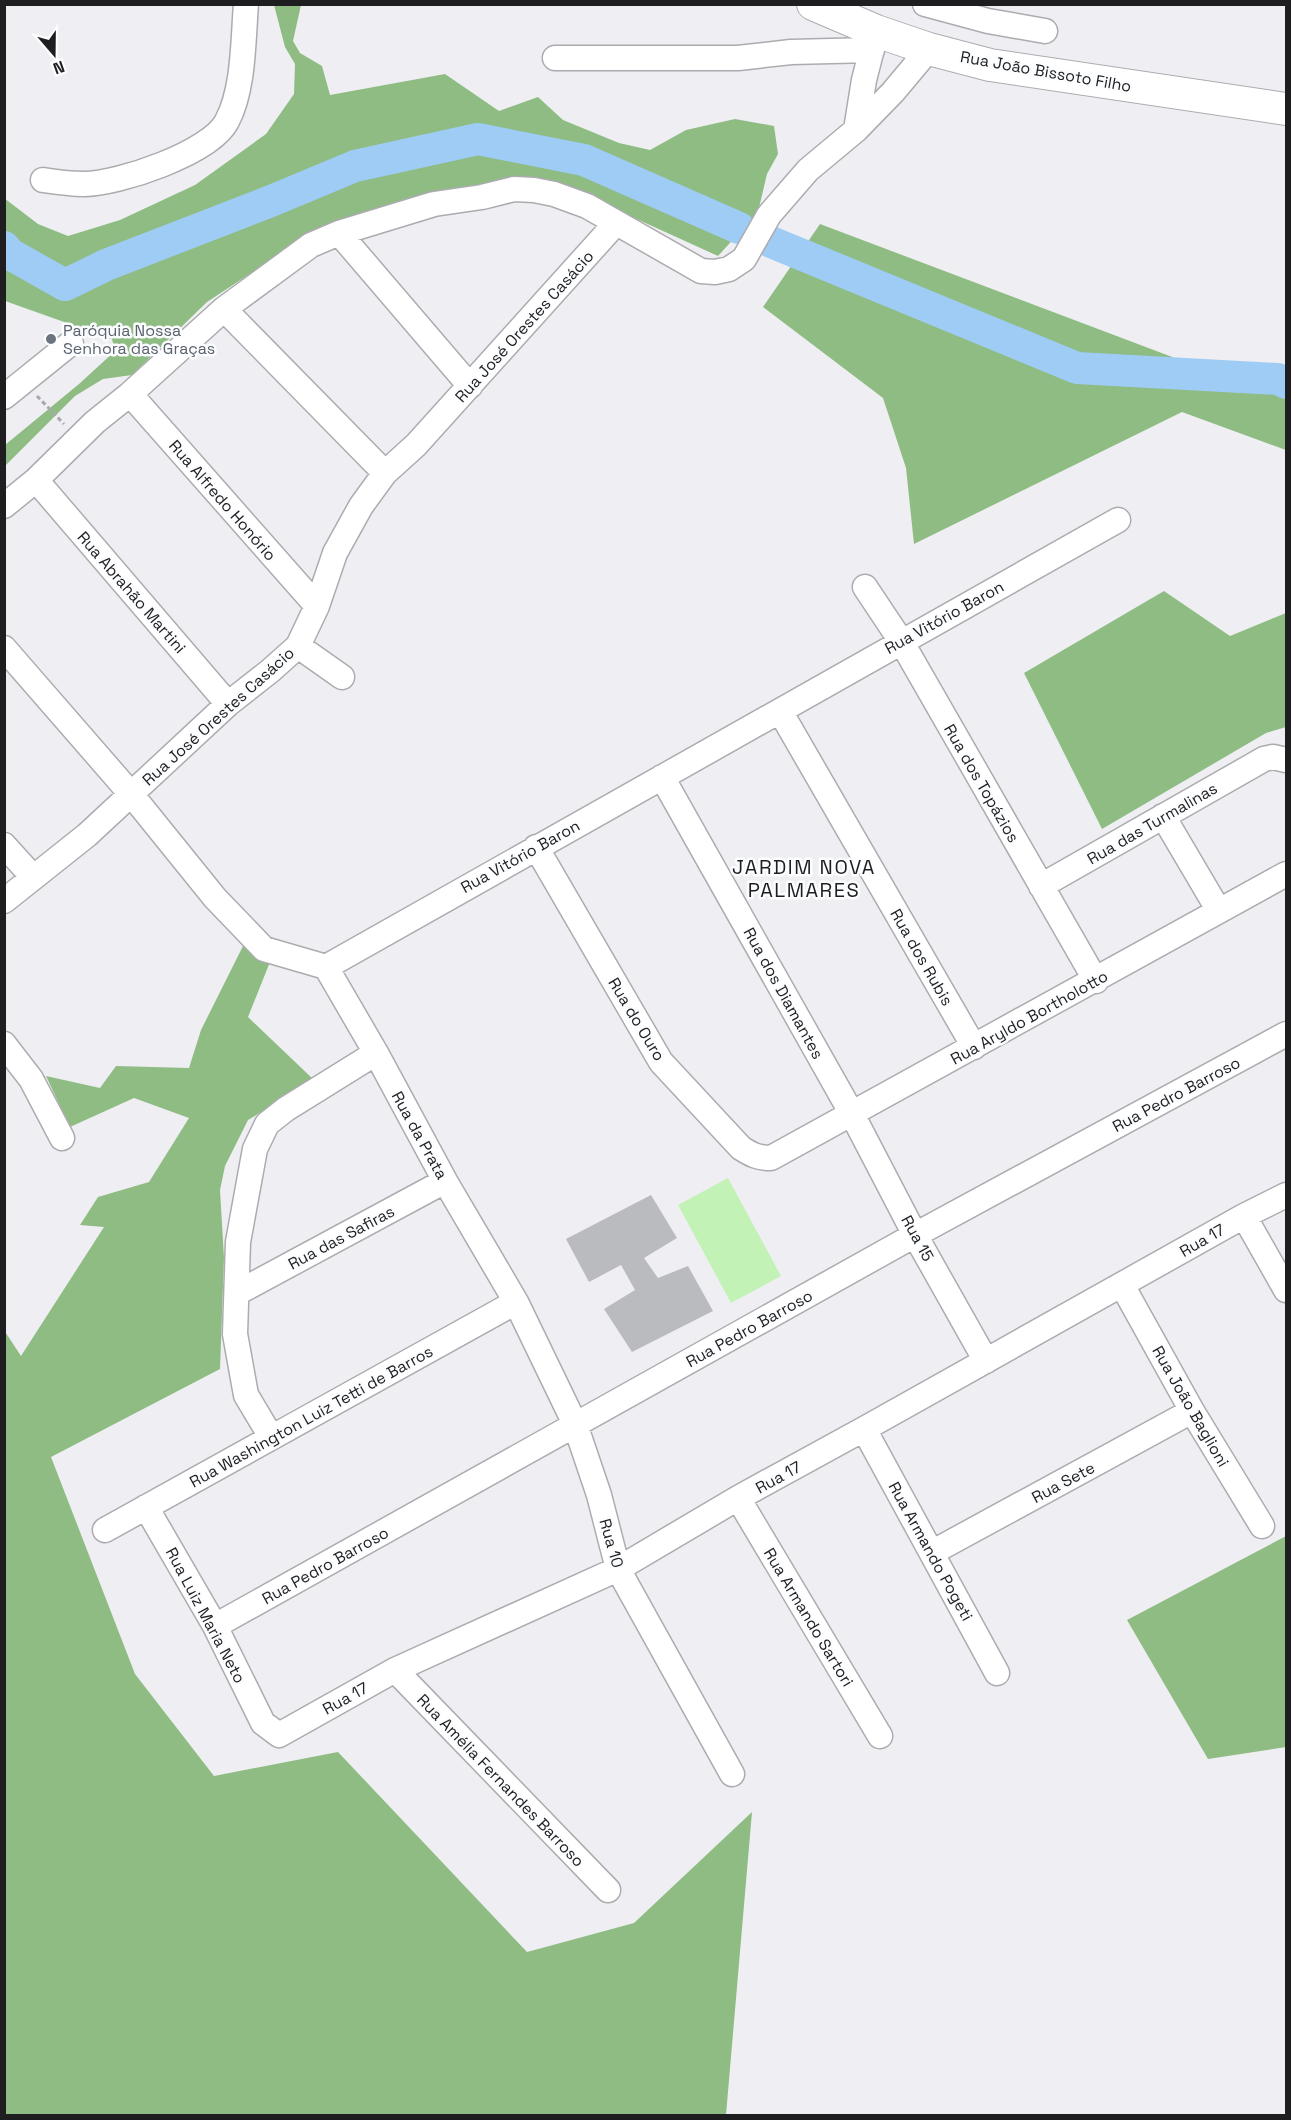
<svg xmlns="http://www.w3.org/2000/svg" width="1291" height="2120" viewBox="0 0 1291 2120" font-family="'Space Grotesk',sans-serif">
  <style>
    .green { fill: #c2f2b6 }
    .forest { fill: #8ebc83 }
    .lines { fill: none; stroke-linecap: round; stroke-linejoin: round }
    .river { stroke: #9fccf5; stroke-width: 32 }
    .building { fill: #babbbe }
    .minor-casing { stroke: #acacb0; stroke-width: 27 }
    .major-casing { stroke: #acacb0; stroke-width: 34 }
    .path { stroke: #aaaaad; stroke-width: 3; stroke-dasharray: 4.5 3; stroke-linecap: butt }
    .minor { stroke: #fff; stroke-width: 24 }
    .major { stroke: #fff; stroke-width: 32 }
    .worship-dot { fill: #6b7280; stroke: #fcfdff; stroke-width: 2 }
    .labels { text-anchor: middle; stroke-width: 5; stroke-linejoin: round; paint-order: stroke }
    .street-label { font-size: 16px; fill: #1e1e20; stroke: #fcfdff }
    .worship-label { font-size: 16px; fill: #5b616d; stroke: #fcfdff; text-anchor: start }
    .quarter-label { font-size: 20px; letter-spacing: 1.5px; fill: #1e1e20; stroke: #fcfdff }
  </style>
  <rect width="100%" height="100%" fill="#efeff3"/>
  <path class="green" d="M 728,1178 L 781,1276 L 731,1303 L 678,1205 Z"/>
  <path class="forest" d="M 274,5 L 301,5 L 293,41 L 300,53 L 322,66 L 330,95 L 445,74 L 499,111 L 538,97 L 563,120 L 619,143 L 650,150 L 686,130 L 735,119 L 774,126 L 778,154 L 767,174 L 758,212 L 718,256 L 564,186 L 467,192 L 374,210 L 315,231 L 207,302 L 132,375 L 103,379 L 75,396 L 5,466 L 5,445 L 79,384 L 115,351 L 112,339 L 5,301 L 4,198 L 38,224 L 68,236 L 120,220 L 195,185 L 266,134 L 294,94 L 295,64 L 285,47 Z
    M 820,224 L 1257,389 L 1286,375 L 1286,450 L 1182,412 L 914,544 L 906,468 L 883,398 L 763,307 Z
    M 1164,591 L 1230,636 L 1286,613 L 1286,727 L 1266,733 L 1102,829 L 1024,673 Z
    M 244,944 L 270,962 L 248,1017 L 314,1080 L 248,1120 L 225,1166 L 220,1190 L 224,1258 L 220,1369 L 51,1457 L 135,1674 L 214,1776 L 338,1752 L 527,1952 L 634,1923 L 752,1812 L 726,2115 L 5,2115 L 4,1330 L 21,1356 L 104,1227 L 80,1225 L 98,1197 L 149,1182 L 189,1118 L 134,1098 L 70,1127 L 46,1076 L 100,1088 L 116,1066 L 189,1068 L 201,1030 Z
    M 1286,1536 L 1286,1747 L 1208,1759 L 1127,1620 Z"/>
  <g class="lines">
    <path class="river" d="M 771,242 L 1077,368 L 1278,379 L 1286,383
      M 4,247 L 10,254 L 65,285 L 106,265 L 271,201 L 355,166 L 478,139 L 584,160 L 739,228"/>
  </g>
  <path class="building" d="M 651,1195 L 677,1238 L 644,1258 L 658,1278 L 688,1266 L 713,1311 L 632,1352 L 604,1309 L 635,1290 L 621,1265 L 589,1282 L 566,1239 Z"/>
  <g class="lines">
    <defs>
      <path id="minor" d="M 925,4 L 988,21 L 1045,31
        M 555,58 L 738,58 L 791,52 L 872,50
        M 856,130 L 864,80 L 875,37
        M 43,180 C 56,182 71,184 84,184 C 118,184 211,153 227,121 C 244,89 243,41 246,4
        M 339,233 L 470,386
        M 224,309 L 385,473
        M 130,394 L 317,606
        M 4,397 L 71,343
        M 36,480 L 228,704
        M 4,506 L 36,480 L 95,422 L 130,394 L 224,309 L 311,245 L 339,233 L 434,204 L 482,197 L 514,189 L 534,190 L 554,194 L 587,206 L 701,271 L 715,272 L 729,269 L 744,259 L 769,215 L 808,170 L 856,130 L 893,92 L 929,49
        M 865,587 L 901,641 L 1096,981
        M 298,646 L 342,677
        M 4,648 L 131,794 L 215,898 L 264,949 L 326,967 L 1118,520
        M 780,711 L 974,1047
        M 662,777 L 852,1114 L 915,1235 L 986,1361
        M 1163,816 L 1219,911
        M 4,845 L 33,877
        M 536,847 L 661,1062 L 741,1148 C 752,1155 758,1158 771,1158 L 1286,874
        M 1041,886 L 1264,759 L 1273,757 L 1286,760
        M 4,901 L 87,835 L 228,704 L 270,671 L 298,646 L 317,606 L 335,553 L 361,506 L 385,473 L 416,445 L 616,223
        M 326,967 L 376,1053 L 445,1181 L 516,1302 L 575,1424 L 599,1495 L 618,1569 L 732,1774
        M 4,1044 L 31,1079 L 62,1138
        M 1244,1216 L 1286,1290
        M 1122,1285 L 1192,1411 L 1262,1526
        M 237,1293 L 445,1181
        M 864,1429 L 997,1673
        M 271,1437 L 246,1395 L 235,1334 L 238,1242 L 255,1149 L 267,1124 L 286,1109 L 376,1053
        M 738,1498 L 880,1736
        M 146,1507 L 215,1626 L 263,1723 L 279,1735 L 395,1670 L 618,1569 L 738,1498 L 864,1429 L 1244,1216 L 1286,1195
        M 105,1530 L 516,1302
        M 933,1552 L 1192,1411
        M 215,1626 L 915,1235 L 1286,1034
        M 395,1670 L 608,1890"/>
      <path id="major" d="M 813,4 L 876,31 L 929,49 L 990,65 L 1286,109"/>
    </defs>
    <use href="#minor" class="minor-casing"/>
    <use href="#major" class="major-casing"/>
    <path class="path" d="M 37,396 L 64,424"/>
    <use href="#minor" class="minor"/>
    <use href="#major" class="major"/>
  </g>
  <circle class="worship-dot" cx="51" cy="339" r="6"/>
  <g class="labels">
    <g class="street-label">
      <text transform="translate(1046 71) rotate(10)" y="6">Rua João Bissoto Filho</text>
      <text transform="translate(524 326) rotate(-48)" y="6">Rua José Orestes Casácio</text>
      <text transform="translate(223 500) rotate(49)" y="6">Rua Alfredo Honório</text>
      <text transform="translate(132 592) rotate(49)" y="6">Rua Abrahão Martini</text>
      <text transform="translate(944 617) rotate(-29)" y="6">Rua Vitório Baron</text>
      <text transform="translate(218 716) rotate(-42)" y="6">Rua José Orestes Casácio</text>
      <text transform="translate(982 783) rotate(60)" y="6">Rua dos Topázios</text>
      <text transform="translate(1152 823) rotate(-30)" y="6">Rua das Turmalinas</text>
      <text transform="translate(520 856) rotate(-29)" y="6">Rua Vitório Baron</text>
      <text transform="translate(922 957) rotate(60)" y="6">Rua dos Rubis</text>
      <text transform="translate(784 993) rotate(61)" y="6">Rua dos Diamantes</text>
      <text transform="translate(1029 1017) rotate(-29)" y="6">Rua Aryldo Bortholotto</text>
      <text transform="translate(637 1019) rotate(59)" y="6">Rua do Ouro</text>
      <text transform="translate(1176 1094) rotate(-28)" y="6">Rua Pedro Barroso</text>
      <text transform="translate(420 1135) rotate(61)" y="6">Rua da Prata</text>
      <text transform="translate(341 1237) rotate(-28)" y="6">Rua das Safiras</text>
      <text transform="translate(918 1238) rotate(61)" y="6">Rua 15</text>
      <text transform="translate(1202 1240) rotate(-30)" y="6">Rua 17</text>
      <text transform="translate(749 1328) rotate(-29)" y="6">Rua Pedro Barroso</text>
      <text transform="translate(1191 1406) rotate(60)" y="6">Rua João Baglioni</text>
      <text transform="translate(311 1416) rotate(-29)" y="6">Rua Washington Luiz Tetti de Barros</text>
      <text transform="translate(778 1477) rotate(-29)" y="6">Rua 17</text>
      <text transform="translate(1063 1482) rotate(-28)" y="6">Rua Sete</text>
      <text transform="translate(612 1543) rotate(74)" y="6">Rua 10</text>
      <text transform="translate(931 1551) rotate(61)" y="6">Rua Armando Pogeti</text>
      <text transform="translate(325 1565) rotate(-29)" y="6">Rua Pedro Barroso</text>
      <text transform="translate(206 1615) rotate(62)" y="6">Rua Luiz Maria Neto</text>
      <text transform="translate(809 1617) rotate(59)" y="6">Rua Armando Sartori</text>
      <text transform="translate(345 1698) rotate(-29)" y="6">Rua 17</text>
      <text transform="translate(501 1780) rotate(46)" y="6">Rua Amélia Fernandes Barroso</text>
    </g>
    <g class="worship-label">
      <text x="63" y="336">Paróquia Nossa<tspan x="63" dy="18">Senhora das Graças</tspan></text>
    </g>
    <g class="quarter-label">
      <text x="804" y="874">JARDIM NOVA<tspan x="804" dy="23">PALMARES</tspan></text>
    </g>
  </g>
  <rect width="1291" height="2120" fill="none" stroke="#1e1e20" stroke-width="12"/>
  <g transform="translate(54 54) rotate(160)" stroke="#fcfdff" stroke-width="4.5" paint-order="stroke">
  <path d="M0-4.5L10 22L0 15L-10 22Z" fill="#1e1e20"/>
  <text y="-9" font-size="16" font-weight="bold" text-anchor="middle" fill="#1e1e20">N</text>
  </g>
</svg>
